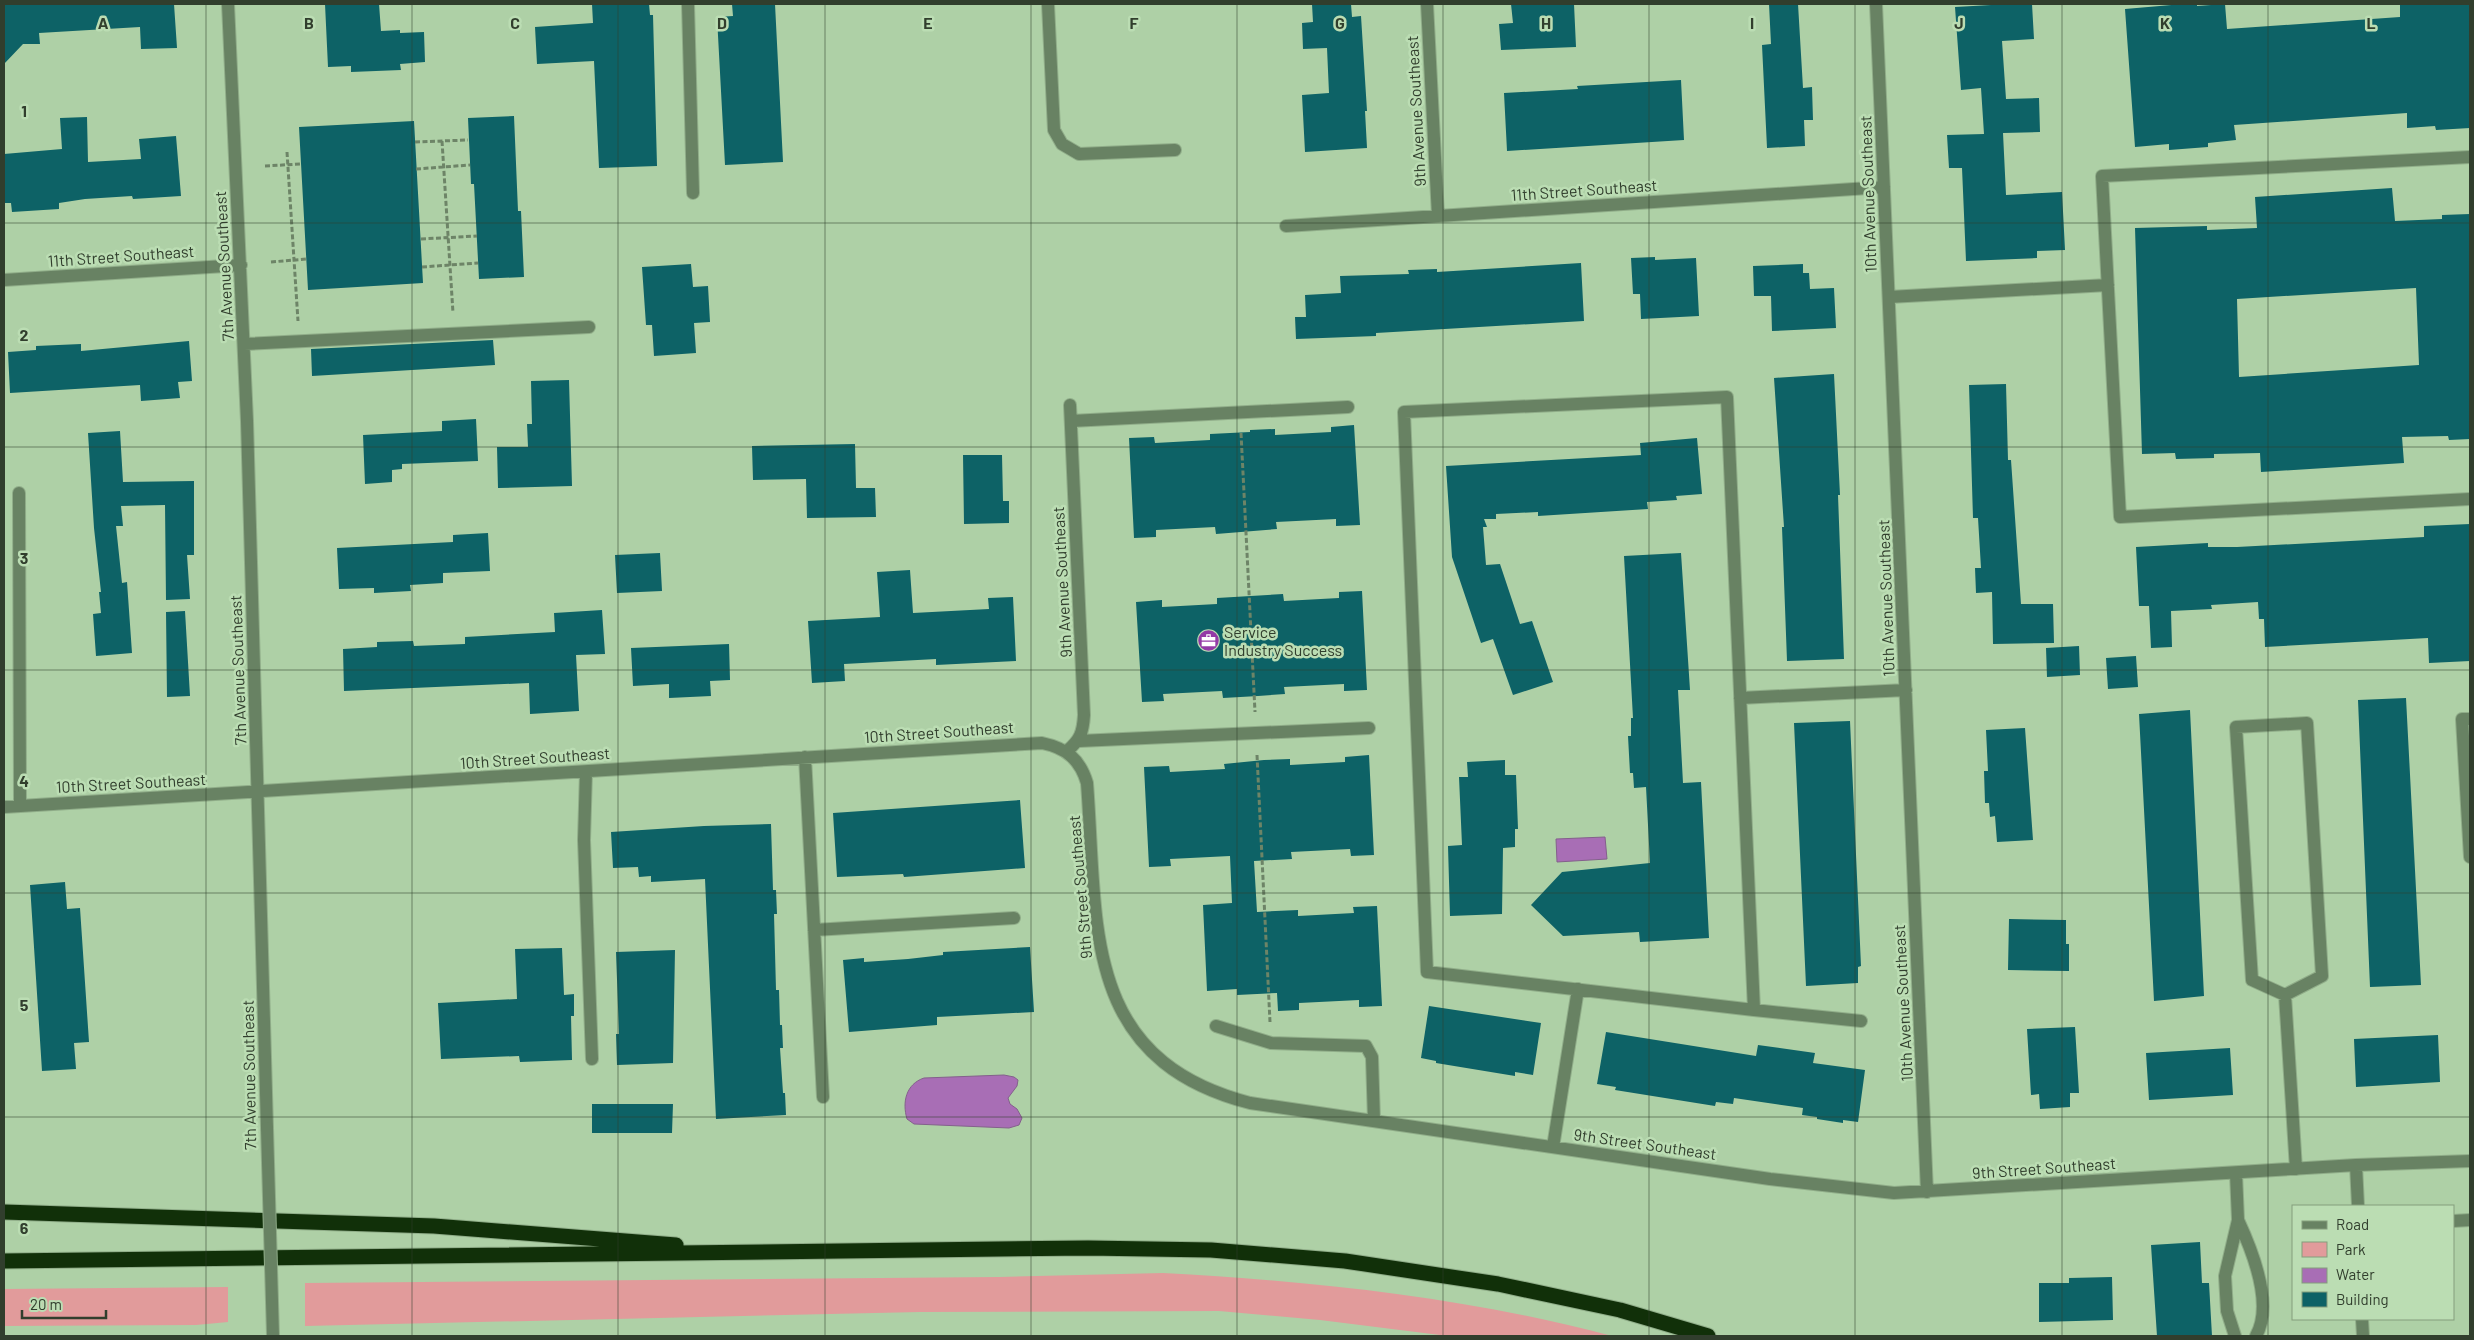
<svg xmlns="http://www.w3.org/2000/svg" width="2474" height="1340" viewBox="0 0 2474 1340" font-family="Barlow,sans-serif">
  <style>
    .green { fill: #e19b9b }
    .water { fill: #a86eb5; stroke: #84608c }
    .building { fill: #0d6266; fill-rule: evenodd }
    .lines { fill: none; stroke-linecap: round; stroke-linejoin: round }
    .minor-casing { stroke: #90ad89; stroke-width: 14 }
    .highway-casing { stroke: #90ad89; stroke-width: 17 }
    .path { stroke: #6d8467; stroke-width: 3; stroke-dasharray: 5 2.5; stroke-linecap: butt }
    .minor { stroke: #688263; stroke-width: 12 }
    .highway { stroke: #113009; stroke-width: 15 }
    .minor-bridge-casing { stroke: #90ad89; stroke-width: 14; stroke-linecap: butt }
    .minor-bridge { stroke: #688263; stroke-width: 12 }
    .grid { fill: none; stroke: #313e2d; stroke-width: 1; stroke-opacity: 0.55 }
    .labels { text-anchor: middle; stroke-width: 5; stroke-linejoin: round; paint-order: stroke }
    .street-label { font-size: 16px; fill: #313e2d; stroke: #bbddb3 }
    .poi-label { font-size: 16px; fill: #313e2d; stroke: #bbddb3; text-anchor: start }
    .grid-label { font-size: 16px; text-anchor: middle; font-weight: bold; fill: #313e2d; stroke: #bbddb3; stroke-width: 5; stroke-linejoin: round; paint-order: stroke }
  </style>
  <rect width="100%" height="100%" fill="#aed0a6"/>
  <path class="green" d="M 1163,1273 C 1314,1281 1465,1297 1612,1336 L 1448,1336 L 1320,1320 L 1219,1311 L 920,1312 L 305,1326 L 305,1283 L 999,1277 Z
    M 228,1287 L 228,1322 L 196,1325 L 4,1326 L 4,1289 Z"/>
  <path class="water" d="M 1605,837 L 1607,859 L 1557,862 L 1556,839 Z
    M 1004,1075 L 1014,1077 L 1018,1080 L 1017,1086 L 1008,1098 L 1010,1104 L 1017,1109 L 1022,1118 L 1019,1125 L 1009,1128 L 914,1124 L 907,1119 C 902,1102 906,1084 924,1078 Z"/>
  <path class="building" d="M 4,4 L 174,4 L 177,48 L 141,49 L 140,27 L 39,33 L 40,44 L 23,44 L 4,64 Z
    M 325,4 L 379,4 L 381,31 L 400,30 L 400,33 L 424,32 L 425,62 L 400,64 L 401,70 L 351,72 L 351,66 L 328,67 Z
    M 592,4 L 649,4 L 650,15 L 653,15 L 657,166 L 599,168 L 594,61 L 537,64 L 535,27 L 593,23 Z
    M 732,4 L 775,4 L 783,162 L 725,165 L 717,17 L 733,16 Z
    M 1312,4 L 1351,4 L 1352,17 L 1361,16 L 1367,111 L 1365,111 L 1367,148 L 1305,152 L 1302,95 L 1329,93 L 1327,48 L 1303,49 L 1302,23 L 1313,22 Z
    M 1511,4 L 1574,4 L 1576,47 L 1501,50 L 1499,24 L 1513,23 Z
    M 1769,4 L 1798,4 L 1803,88 L 1812,87 L 1813,120 L 1804,120 L 1805,146 L 1767,148 L 1762,45 L 1771,44 Z
    M 2009,4 L 2032,4 L 2034,39 L 2002,41 L 2006,99 L 2039,98 L 2040,132 L 2003,133 L 2006,195 L 2062,192 L 2065,250 L 2037,251 L 2037,258 L 1966,261 L 1962,168 L 1949,168 L 1947,135 L 1984,134 L 1981,88 L 1961,90 L 1955,7 Z
    M 2183,4 L 2197,4 L 2197,6 L 2225,4 L 2227,29 L 2400,17 L 2400,4 L 2470,4 L 2470,128 L 2436,130 L 2435,126 L 2407,128 L 2407,113 L 2234,125 L 2236,140 L 2208,143 L 2208,147 L 2169,150 L 2169,144 L 2135,147 L 2125,9 Z
    M 1681,80 L 1684,140 L 1507,151 L 1504,93 L 1578,89 L 1577,86 Z
    M 514,116 L 518,211 L 521,211 L 524,277 L 479,279 L 474,184 L 471,184 L 468,118 Z
    M 87,117 L 88,162 L 141,159 L 139,139 L 176,136 L 181,196 L 133,199 L 132,196 L 85,199 L 59,203 L 59,209 L 12,212 L 11,203 L 4,203 L 4,154 L 62,149 L 60,118 Z
    M 414,121 L 423,283 L 308,290 L 299,127 Z
    M 2392,188 L 2395,221 L 2442,219 L 2442,215 L 2470,214 L 2470,439 L 2449,440 L 2448,436 L 2402,437 L 2404,463 L 2261,472 L 2260,453 L 2214,454 L 2214,458 L 2176,459 L 2175,453 L 2142,454 L 2135,228 L 2207,226 L 2207,230 L 2257,228 L 2255,197 ZM 2416,288 L 2419,365 L 2239,377 L 2237,299 Z
    M 1655,257 L 1655,260 L 1696,258 L 1699,316 L 1641,319 L 1640,294 L 1633,294 L 1631,258 Z
    M 1581,263 L 1584,321 L 1376,333 L 1376,336 L 1296,339 L 1295,317 L 1306,317 L 1305,295 L 1341,293 L 1340,276 L 1409,274 L 1408,270 L 1437,269 L 1437,272 Z
    M 691,264 L 693,287 L 708,286 L 710,322 L 694,323 L 696,353 L 654,356 L 652,325 L 646,325 L 642,267 Z
    M 1803,264 L 1803,273 L 1809,273 L 1810,289 L 1834,288 L 1836,328 L 1772,331 L 1771,296 L 1754,296 L 1753,266 Z
    M 493,340 L 495,365 L 312,376 L 311,349 Z
    M 189,341 L 192,381 L 178,382 L 180,398 L 141,401 L 140,385 L 10,393 L 8,352 L 36,350 L 36,346 L 81,344 L 81,351 Z
    M 1834,374 L 1840,495 L 1838,495 L 1844,659 L 1787,661 L 1782,527 L 1784,527 L 1774,378 Z
    M 569,380 L 572,486 L 498,488 L 497,447 L 528,447 L 527,424 L 532,424 L 531,381 Z
    M 2006,384 L 2008,460 L 2011,460 L 2021,604 L 2053,604 L 2054,643 L 1993,644 L 1992,592 L 1976,593 L 1975,568 L 1981,568 L 1978,518 L 1973,518 L 1969,385 Z
    M 476,419 L 478,461 L 402,464 L 402,469 L 392,470 L 392,482 L 365,484 L 363,435 L 442,431 L 442,421 Z
    M 1354,425 L 1360,525 L 1336,526 L 1336,519 L 1276,522 L 1277,529 L 1216,534 L 1215,527 L 1156,530 L 1156,537 L 1134,538 L 1129,438 L 1154,437 L 1155,443 L 1210,440 L 1210,434 L 1250,432 L 1250,430 L 1275,429 L 1275,435 L 1331,432 L 1331,427 Z
    M 120,431 L 123,482 L 194,481 L 194,555 L 187,555 L 190,599 L 166,600 L 165,505 L 121,506 L 123,526 L 116,526 L 122,583 L 127,582 L 132,653 L 96,656 L 93,614 L 101,613 L 99,592 L 101,592 L 94,528 L 88,433 Z
    M 1697,438 L 1702,494 L 1676,496 L 1677,500 L 1647,502 L 1648,509 L 1538,516 L 1538,512 L 1496,514 L 1496,519 L 1484,519 L 1487,527 L 1483,527 L 1486,565 L 1500,564 L 1520,624 L 1532,621 L 1553,682 L 1513,695 L 1493,639 L 1481,643 L 1452,557 L 1446,466 L 1641,455 L 1640,443 Z
    M 855,444 L 856,488 L 875,488 L 876,517 L 807,518 L 806,479 L 753,480 L 752,446 Z
    M 963,455 L 1002,455 L 1003,501 L 1009,501 L 1009,523 L 964,524 Z
    M 2470,524 L 2470,661 L 2429,663 L 2428,638 L 2265,647 L 2264,619 L 2259,619 L 2258,602 L 2211,605 L 2212,609 L 2171,611 L 2172,647 L 2151,648 L 2149,606 L 2139,606 L 2136,547 L 2208,543 L 2208,547 L 2237,547 L 2424,537 L 2424,526 Z
    M 488,533 L 490,571 L 443,573 L 443,583 L 410,585 L 411,591 L 374,593 L 374,588 L 339,589 L 337,548 L 453,542 L 453,535 Z
    M 660,553 L 662,591 L 617,593 L 615,555 Z
    M 1681,553 L 1690,690 L 1678,690 L 1683,783 L 1701,782 L 1709,938 L 1640,942 L 1639,932 L 1563,936 L 1531,905 L 1562,872 L 1650,863 L 1646,787 L 1634,788 L 1633,773 L 1630,773 L 1628,736 L 1631,736 L 1631,718 L 1633,718 L 1624,556 Z
    M 910,570 L 913,613 L 989,609 L 988,598 L 1013,597 L 1016,661 L 936,665 L 936,659 L 844,664 L 845,681 L 812,683 L 808,621 L 880,617 L 877,572 Z
    M 1362,591 L 1367,690 L 1344,691 L 1344,684 L 1284,687 L 1285,694 L 1258,696 L 1223,698 L 1222,691 L 1163,694 L 1164,701 L 1142,702 L 1136,602 L 1162,600 L 1162,607 L 1217,604 L 1217,598 L 1283,594 L 1284,601 L 1339,598 L 1339,592 Z
    M 602,610 L 605,654 L 576,655 L 579,711 L 530,714 L 529,683 L 344,691 L 343,649 L 377,647 L 377,642 L 413,641 L 414,646 L 465,644 L 465,637 L 555,632 L 554,613 Z
    M 185,611 L 190,696 L 167,697 L 166,612 Z
    M 729,644 L 730,680 L 710,681 L 711,696 L 669,698 L 669,684 L 633,686 L 631,648 Z
    M 2079,646 L 2080,675 L 2047,677 L 2046,648 Z
    M 2136,656 L 2138,687 L 2108,689 L 2106,658 Z
    M 2406,698 L 2421,985 L 2370,987 L 2358,700 Z
    M 2190,710 L 2204,996 L 2154,1001 L 2139,714 Z
    M 1850,721 L 1861,966 L 1858,967 L 1858,983 L 1806,986 L 1794,723 Z
    M 2025,728 L 2033,840 L 1997,842 L 1995,816 L 1990,817 L 1989,803 L 1985,803 L 1984,771 L 1988,771 L 1986,730 Z
    M 1369,755 L 1374,855 L 1351,856 L 1350,849 L 1291,852 L 1292,859 L 1254,861 L 1257,912 L 1298,910 L 1298,916 L 1354,913 L 1353,907 L 1377,906 L 1382,1006 L 1359,1007 L 1359,1000 L 1299,1003 L 1299,1010 L 1278,1011 L 1277,993 L 1237,995 L 1237,989 L 1207,991 L 1203,905 L 1232,903 L 1230,856 L 1170,859 L 1171,866 L 1149,867 L 1144,767 L 1169,766 L 1170,772 L 1225,769 L 1224,764 L 1264,760 L 1290,759 L 1290,765 L 1345,762 L 1345,757 Z
    M 1505,760 L 1505,775 L 1516,775 L 1518,829 L 1515,829 L 1515,847 L 1503,848 L 1502,914 L 1450,916 L 1448,846 L 1462,845 L 1459,777 L 1468,777 L 1467,762 Z
    M 1020,800 L 1025,868 L 904,877 L 903,874 L 837,877 L 833,813 Z
    M 771,824 L 773,890 L 776,890 L 777,914 L 774,914 L 776,990 L 779,990 L 780,1025 L 782,1025 L 783,1048 L 780,1048 L 783,1093 L 785,1093 L 786,1115 L 716,1119 L 705,879 L 651,882 L 651,876 L 639,877 L 638,867 L 613,868 L 611,832 L 704,826 Z
    M 65,882 L 67,909 L 80,908 L 89,1042 L 74,1043 L 76,1069 L 42,1071 L 30,885 Z
    M 2009,919 L 2066,920 L 2066,944 L 2069,944 L 2069,971 L 2008,970 Z
    M 1030,947 L 1034,1012 L 937,1017 L 937,1025 L 849,1032 L 843,960 L 864,958 L 864,962 L 908,959 L 943,955 L 943,952 Z
    M 562,948 L 564,995 L 574,994 L 574,1016 L 571,1016 L 572,1060 L 520,1062 L 519,1056 L 441,1059 L 438,1003 L 517,999 L 515,949 Z
    M 675,950 L 673,1063 L 617,1065 L 616,1034 L 619,1034 L 616,952 Z
    M 1429,1006 L 1541,1023 L 1533,1075 L 1515,1072 L 1515,1076 L 1436,1063 L 1436,1061 L 1421,1058 Z
    M 2075,1027 L 2079,1093 L 2070,1093 L 2070,1107 L 2040,1109 L 2039,1094 L 2031,1095 L 2027,1029 Z
    M 1606,1032 L 1756,1056 L 1758,1045 L 1815,1053 L 1813,1063 L 1865,1070 L 1858,1122 L 1843,1120 L 1843,1123 L 1817,1119 L 1817,1117 L 1802,1115 L 1803,1108 L 1734,1098 L 1733,1104 L 1716,1102 L 1715,1106 L 1615,1090 L 1616,1087 L 1597,1084 Z
    M 2438,1035 L 2440,1082 L 2356,1087 L 2354,1039 Z
    M 2230,1048 L 2233,1095 L 2149,1100 L 2146,1053 Z
    M 592,1104 L 673,1104 L 672,1133 L 592,1133 Z
    M 2200,1242 L 2202,1283 L 2209,1283 L 2212,1336 L 2157,1336 L 2151,1245 Z
    M 2112,1277 L 2113,1320 L 2039,1322 L 2039,1283 L 2069,1283 L 2069,1278 Z"/>
  <g class="lines">
    <defs>
      <path id="minor" d="M 228,4 L 247,421 L 267,1128
        M 688,4 L 693,193
        M 1048,4 L 1054,130 L 1062,144 L 1079,154 L 1175,150
        M 1427,4 L 1438,216
        M 1876,4 L 1927,1192
        M 2470,157 L 2102,176 L 2120,517 L 2470,499
        M 1286,226 L 1884,187
        M 4,280 L 241,265
        M 1889,297 L 2108,285
        M 244,344 L 589,327
        M 1727,397 L 1754,1010 L 1427,972 L 1404,412 Z
        M 1071,421 L 1348,407
        M 19,493 L 20,806
        M 1740,698 L 1906,690
        M 2470,719 L 2462,719 L 2470,857
        M 1079,741 L 1369,728
        M 1067,751 C 1080,740 1083,733 1084,715 L 1070,405
        M 805,757 L 823,1097
        M 586,772 L 584,840 L 592,1059
        M 4,807 L 1042,743 C 1066,748 1080,759 1087,783 C 1098,924 1080,1059 1250,1103 L 1770,1179 L 1894,1193 L 2356,1165 L 2470,1161
        M 814,930 L 1014,918
        M 2285,995 L 2252,980 L 2236,727 L 2307,723 L 2322,976 L 2285,995 L 2296,1169
        M 1754,1010 L 1861,1021
        M 1216,1026 L 1271,1043 L 1366,1046 L 1372,1057 L 1374,1121
        M 1553,1147 L 1578,989
        M 2356,1165 L 2358,1206
        M 2238,1220 C 2252,1250 2274,1304 2256,1336
        M 2453,1221 L 2470,1220
        M 2362,1319 L 2363,1336
        M 2235,1336 L 2227,1311 L 2225,1276 L 2238,1220 L 2236,1173"/>
      <path id="highway" d="M 4,1212 L 434,1226 L 676,1245
        M 4,1261 L 1088,1248 L 1211,1250 L 1345,1261 L 1498,1284 L 1620,1310 L 1708,1336"/>
    </defs>
    <use href="#minor" class="minor-casing"/>
    <use href="#highway" class="highway-casing"/>
    <path class="path" d="M 442,141 L 453,313
      M 415,142 L 468,140
      M 287,152 L 298,321
      M 265,166 L 300,164
      M 416,169 L 470,165
      M 421,239 L 477,236
      M 271,262 L 307,259
      M 422,267 L 478,263
      M 1241,433 L 1255,712
      M 1257,755 L 1270,1022"/>
    <use href="#minor" class="minor"/>
    <use href="#highway" class="highway"/>
    <defs>
      <path id="minor-bridge" d="M 267,1128 L 273,1336"/>
    </defs>
    <use href="#minor-bridge" class="minor-bridge-casing"/>
    <use href="#minor-bridge" class="minor-bridge"/>
  </g>
  <path class="grid" d="M 206,4 L 206,1336M 412,4 L 412,1336M 618,4 L 618,1336M 825,4 L 825,1336M 1031,4 L 1031,1336M 1237,4 L 1237,1336M 1443,4 L 1443,1336M 1649,4 L 1649,1336M 1855,4 L 1855,1336M 2062,4 L 2062,1336M 2268,4 L 2268,1336M 4,223 L 2470,223M 4,447 L 2470,447M 4,670 L 2470,670M 4,893 L 2470,893M 4,1117 L 2470,1117"/>
  <defs>
    <symbol id="office-disc" viewBox="-11 -11 22 22"><circle r="9.5" fill="#933aa6" stroke="#bbddb3"/><path d="M-6-3h4V-5.5h4V-3h4V5H-6ZM-1-4.5V-3h2v-1.5ZM-6 0V1H6V0Z" fill="#fff"/></symbol>
  </defs>
  <g fill-rule="evenodd">
    <use href="#office-disc" x="1196" y="628" width="25" height="25"/>
  </g>
  <g class="labels">
    <g class="street-label">
      <text transform="translate(1416 111) rotate(-93)" y="6">9th Avenue Southeast</text>
      <text transform="translate(1584 190) rotate(-4)" y="6">11th Street Southeast</text>
      <text transform="translate(1868 194) rotate(-92)" y="6">10th Avenue Southeast</text>
      <text transform="translate(121 256) rotate(-4)" y="6">11th Street Southeast</text>
      <text transform="translate(224 266) rotate(-93)" y="6">7th Avenue Southeast</text>
      <text transform="translate(1062 582) rotate(-93)" y="6">9th Avenue Southeast</text>
      <text transform="translate(1886 598) rotate(-92)" y="6">10th Avenue Southeast</text>
      <text transform="translate(238 670) rotate(-92)" y="6">7th Avenue Southeast</text>
      <text transform="translate(939 732) rotate(-4)" y="6">10th Street Southeast</text>
      <text transform="translate(535 758) rotate(-4)" y="6">10th Street Southeast</text>
      <text transform="translate(131 783) rotate(-3)" y="6">10th Street Southeast</text>
      <text transform="translate(1080 887) rotate(-95)" y="6">9th Street Southeast</text>
      <text transform="translate(1903 1003) rotate(-93)" y="6">10th Avenue Southeast</text>
      <text transform="translate(249 1075) rotate(-91)" y="6">7th Avenue Southeast</text>
      <text transform="translate(1645 1144) rotate(8)" y="6">9th Street Southeast</text>
      <text transform="translate(2044 1168) rotate(-4)" y="6">9th Street Southeast</text>
    </g>
    <g class="poi-label">
      <text x="1224" y="638">Service<tspan x="1224" dy="18">Industry Success</tspan></text>
    </g>
  </g>
  <g class="grid-label">
    <text x="103" y="29">A</text>
    <text x="309" y="29">B</text>
    <text x="515" y="29">C</text>
    <text x="722" y="29">D</text>
    <text x="928" y="29">E</text>
    <text x="1134" y="29">F</text>
    <text x="1340" y="29">G</text>
    <text x="1546" y="29">H</text>
    <text x="1752" y="29">I</text>
    <text x="1959" y="29">J</text>
    <text x="2165" y="29">K</text>
    <text x="2371" y="29">L</text>
    <text x="24" y="117">1</text>
    <text x="24" y="341">2</text>
    <text x="24" y="564">3</text>
    <text x="24" y="787">4</text>
    <text x="24" y="1011">5</text>
    <text x="24" y="1234">6</text>
  </g>
  <rect width="2474" height="1340" fill="none" stroke="#313e2d" stroke-width="10"/>
  <rect x="2292" y="1205" width="162" height="115" fill="#bbddb3" stroke="#849d7d"/>
  <rect x="2302" y="1221" width="25" height="8" fill="#688263" stroke="#849d7d"/>
  <text x="2336" y="1230" font-size="15" fill="#313e2d">Road</text>
  <rect x="2302" y="1242" width="25" height="15" fill="#e19b9b" stroke="#849d7d"/>
  <text x="2336" y="1255" font-size="15" fill="#313e2d">Park</text>
  <rect x="2302" y="1268" width="25" height="15" fill="#a86eb5" stroke="#849d7d"/>
  <text x="2336" y="1280" font-size="15" fill="#313e2d">Water</text>
  <rect x="2302" y="1292" width="25" height="15" fill="#0d6266" stroke="#849d7d"/>
  <text x="2336" y="1305" font-size="15" fill="#313e2d">Building</text>
  <path d="M22 1310v8h84v-8" fill="none" stroke="#313e2d" stroke-width="2.5"/>
  <text x="30" y="1310" font-size="15" fill="#313e2d" stroke="#bbddb3" stroke-width="4" paint-order="stroke">20 m</text>
</svg>
